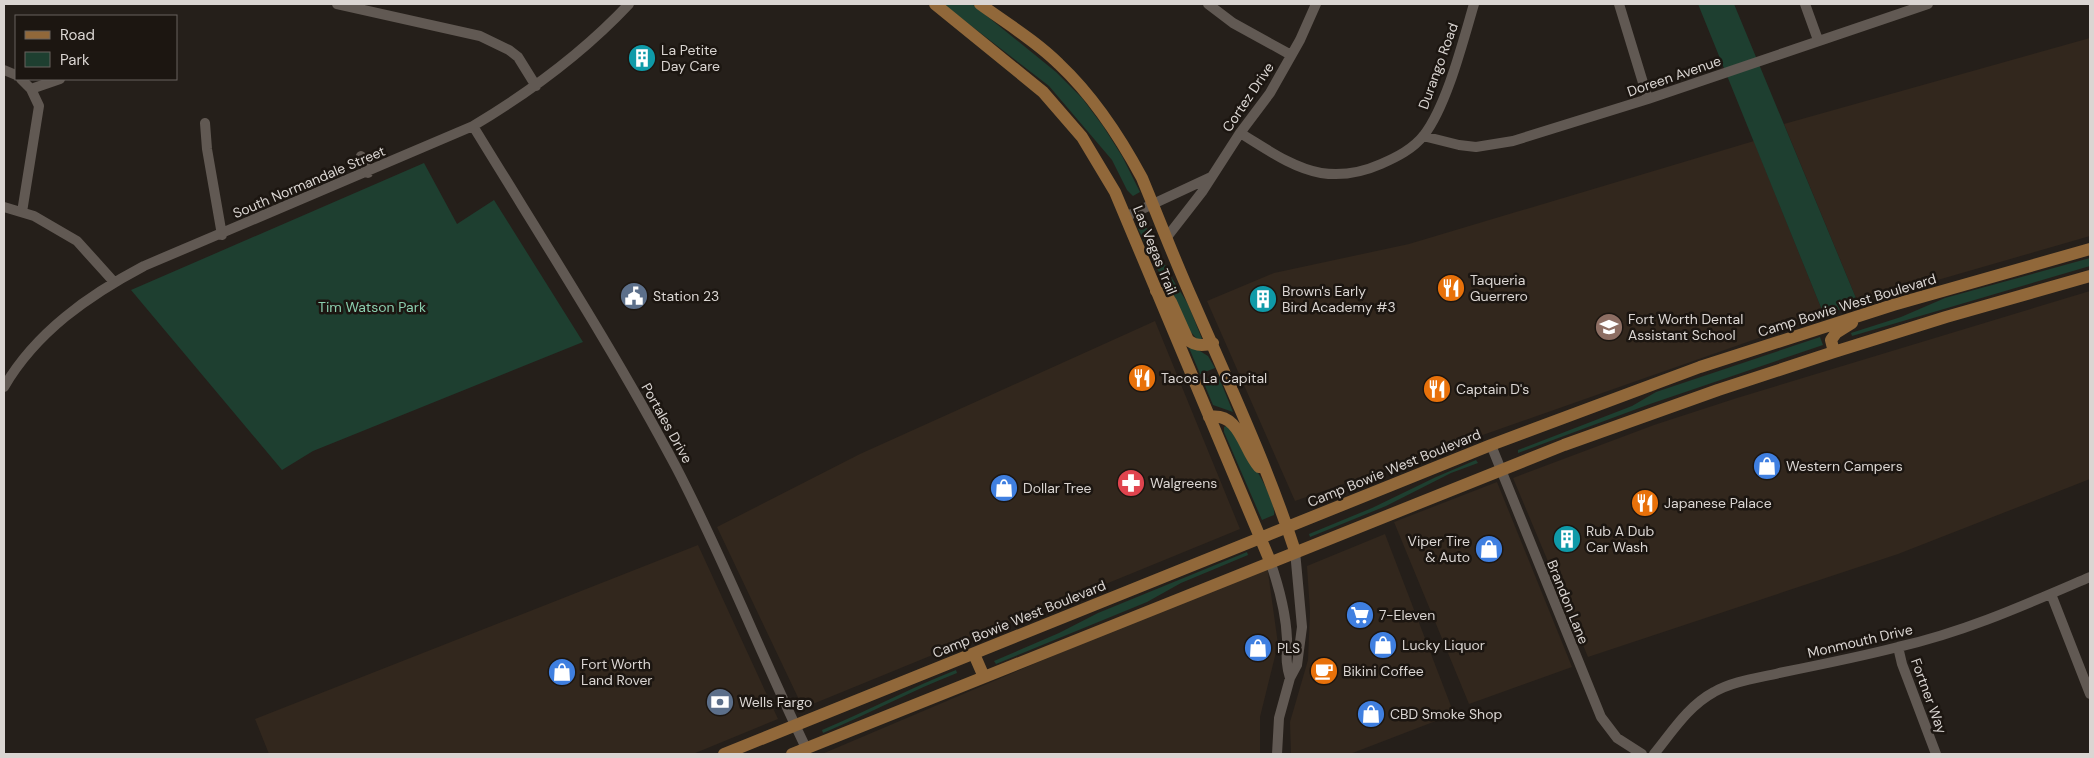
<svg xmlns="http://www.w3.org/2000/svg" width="2094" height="758" viewBox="0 0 2094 758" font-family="'DM Sans',sans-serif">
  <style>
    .built { fill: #32271d }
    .green { fill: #1e3f30 }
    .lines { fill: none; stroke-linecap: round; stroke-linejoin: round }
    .minor { stroke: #615953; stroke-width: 10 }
    .major { stroke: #91683a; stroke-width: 12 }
    .labels { text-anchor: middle; stroke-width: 5; stroke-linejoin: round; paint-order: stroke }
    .poi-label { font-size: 14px; fill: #dad5d2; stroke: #1c1611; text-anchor: start }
    .street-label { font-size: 14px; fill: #dad5d2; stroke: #1c1611 }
    .park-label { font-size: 14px; fill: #8bcfaf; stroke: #1c1611 }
  </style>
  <rect width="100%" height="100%" fill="#251f1a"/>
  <path class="built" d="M 2090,38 L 2090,236 L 1858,303 L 1784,124 Z
    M 1754,141 L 1824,315 L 1295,501 L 1207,301 L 1274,273 L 1409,244 Z
    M 2090,291 L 2090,479 L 1898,554 L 1588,657 L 1513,478 L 1654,425 L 1737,398 Z
    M 1155,321 L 1240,529 L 803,708 L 717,527 L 860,454 Z
    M 1497,482 L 1572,667 L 1469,704 L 1394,522 Z
    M 1385,534 L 1454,714 L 1350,754 L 1291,754 L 1290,722 L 1308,660 L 1310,612 L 1307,566 Z
    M 698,545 L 778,719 L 693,754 L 269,754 L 255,719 Z
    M 1267,565 L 1278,644 L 1260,717 L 1260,754 L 822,754 Z"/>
  <path class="green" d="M 943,4 L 972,4 L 1056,72 L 1082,98 L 1103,126 L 1122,156 L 1140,192 L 1133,196 L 1127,190 L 1112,160 L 1049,86 Z
    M 1698,4 L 1734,4 L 1858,303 L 1824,315 Z
    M 424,163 L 457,224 L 494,200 L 583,342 L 313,451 L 282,470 L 131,290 Z
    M 1144,222 L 1170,275 L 1188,304 L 1202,339 L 1197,339 L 1190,331 L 1151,257 L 1137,226 Z
    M 2090,258 L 2090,266 L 1852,336 L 1851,333 L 1901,317 L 1945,298 Z
    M 1820,337 L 1823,345 L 1650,404 L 1518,453 L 1518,450 L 1632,406 L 1656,392 Z
    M 1187,343 L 1208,356 L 1215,368 L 1200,374 Z
    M 1216,374 L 1218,375 L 1233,412 L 1213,405 L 1203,381 Z
    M 1226,426 L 1230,427 C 1241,446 1276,495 1274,515 L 1262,520 L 1224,432 L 1224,427 Z
    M 1476,460 L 1478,463 L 1451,473 L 1386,506 L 1310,537 L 1309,534 L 1372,508 L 1436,477 Z
    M 1247,552 L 1248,555 L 1181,583 L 1147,602 L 996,664 L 994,661 L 1059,633 L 1098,613 Z
    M 956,670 L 957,673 C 911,691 868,714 823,733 L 822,730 C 867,711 910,688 956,670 Z"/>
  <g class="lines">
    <path class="minor" d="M 337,4 L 480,36 L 509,50 L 518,57 L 536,86
      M 1208,4 L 1233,23 L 1291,55
      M 1619,4 L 1648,99
      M 1805,4 L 1818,40
      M 4,70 L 16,75
      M 21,79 L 31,89 L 39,106 L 22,212
      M 31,89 L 60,79
      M 205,123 L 207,149 L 222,235
      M 473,126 C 542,239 614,350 676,467 C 724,559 761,655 806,748
      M 1240,133 C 1265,148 1292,168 1321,173 C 1341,176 1363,172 1381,164 C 1397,157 1413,149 1424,135 C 1447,105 1463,41 1474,4
      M 1423,136 L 1459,145 L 1476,147 L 1513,141 L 1648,99 L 1928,4
      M 361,156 L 368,173
      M 4,207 L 34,216 L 77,241 L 114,282
      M 1125,217 L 1211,177
      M 1167,237 L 1202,192 L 1240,133 L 1270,93 L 1300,40 L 1316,4
      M 4,387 C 36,332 89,295 144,266 L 473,126 C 530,92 583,53 629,4
      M 1491,445 L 1601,717 L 1617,738 L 1642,754
      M 1270,561 C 1279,587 1286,612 1287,639 C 1287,655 1285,661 1290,678
      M 2051,594 L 2090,694
      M 1898,647 L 1902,664 L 1936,754
      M 1277,754 L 1279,718 L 1290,678 L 1297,665 L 1302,627 L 1295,551
      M 1654,754 C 1672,732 1688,706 1714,692 C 1733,681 1758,678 1779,673 C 1819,665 1859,657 1898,647 C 1965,632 2027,604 2090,577"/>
    <path class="major" d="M 935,4 L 1043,92 L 1082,137 L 1115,192 L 1270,561
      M 980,4 C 1006,23 1036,41 1059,64 C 1093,96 1120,137 1142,178 C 1159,219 1175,261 1193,301 C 1229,384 1267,465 1295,551
      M 1156,291 L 1167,296 L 1171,302 L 1188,340 C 1195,346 1204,346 1213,343
      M 1834,352 L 1831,340 L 1836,333 L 1852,323
      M 1209,417 C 1240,412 1243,449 1259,467
      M 974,654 L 984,677
      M 724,754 L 1491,445 L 1700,367 L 1893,305 L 2090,249
      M 792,754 L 1564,445 L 1718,390 L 1834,352 L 1946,317 L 2090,276"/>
  </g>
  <defs>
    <symbol id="building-disc" viewBox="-11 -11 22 22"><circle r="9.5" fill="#0f9aa8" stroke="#1c1611"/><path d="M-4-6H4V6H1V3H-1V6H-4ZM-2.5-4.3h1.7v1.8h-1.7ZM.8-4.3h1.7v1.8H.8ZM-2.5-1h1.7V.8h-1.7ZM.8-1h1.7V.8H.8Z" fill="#fff"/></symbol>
    <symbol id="restaurant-disc" viewBox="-11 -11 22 22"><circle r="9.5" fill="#e8710a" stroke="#1c1611"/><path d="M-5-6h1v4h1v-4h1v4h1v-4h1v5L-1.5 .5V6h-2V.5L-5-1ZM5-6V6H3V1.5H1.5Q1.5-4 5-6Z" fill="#fff"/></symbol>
    <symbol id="civic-disc" viewBox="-11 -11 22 22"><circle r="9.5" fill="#5c6f8a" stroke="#1c1611"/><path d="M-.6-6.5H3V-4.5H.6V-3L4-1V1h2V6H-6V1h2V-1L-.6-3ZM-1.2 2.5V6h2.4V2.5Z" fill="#fff"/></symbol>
    <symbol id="university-disc" viewBox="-11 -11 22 22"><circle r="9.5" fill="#8d6e63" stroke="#1c1611"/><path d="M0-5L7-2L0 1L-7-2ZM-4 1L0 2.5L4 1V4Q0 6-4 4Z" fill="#fff"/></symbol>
    <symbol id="shop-disc" viewBox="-11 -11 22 22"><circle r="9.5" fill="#3f7fe0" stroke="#1c1611"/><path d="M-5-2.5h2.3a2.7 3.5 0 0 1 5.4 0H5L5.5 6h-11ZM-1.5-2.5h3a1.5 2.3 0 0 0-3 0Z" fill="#fff"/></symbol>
    <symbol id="pharmacy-disc" viewBox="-11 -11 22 22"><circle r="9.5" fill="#e0444e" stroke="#1c1611"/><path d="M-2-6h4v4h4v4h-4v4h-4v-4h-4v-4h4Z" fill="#fff"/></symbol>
    <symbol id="supermarket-disc" viewBox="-11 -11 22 22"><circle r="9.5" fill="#3f7fe0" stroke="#1c1611"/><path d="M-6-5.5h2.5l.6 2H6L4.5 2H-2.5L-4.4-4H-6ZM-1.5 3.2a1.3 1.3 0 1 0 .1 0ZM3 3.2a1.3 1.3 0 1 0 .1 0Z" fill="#fff"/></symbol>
    <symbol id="cafe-disc" viewBox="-11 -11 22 22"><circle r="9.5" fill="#e8710a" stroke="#1c1611"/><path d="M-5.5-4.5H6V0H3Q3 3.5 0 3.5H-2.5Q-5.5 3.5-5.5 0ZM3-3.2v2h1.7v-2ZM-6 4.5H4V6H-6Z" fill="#fff"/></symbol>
    <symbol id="bank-disc" viewBox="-11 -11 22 22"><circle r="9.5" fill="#5c6f8a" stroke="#1c1611"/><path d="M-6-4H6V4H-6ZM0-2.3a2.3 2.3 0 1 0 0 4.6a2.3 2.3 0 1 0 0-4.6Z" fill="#fff"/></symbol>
  </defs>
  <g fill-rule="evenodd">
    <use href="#building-disc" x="626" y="42" width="32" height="32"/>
    <use href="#restaurant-disc" x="1435" y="272" width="32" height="32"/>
    <use href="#civic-disc" x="618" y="280" width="32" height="32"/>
    <use href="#building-disc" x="1247" y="283" width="32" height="32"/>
    <use href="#university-disc" x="1593" y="311" width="32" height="32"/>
    <use href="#restaurant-disc" x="1126" y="362" width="32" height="32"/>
    <use href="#restaurant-disc" x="1421" y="373" width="32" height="32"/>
    <use href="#shop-disc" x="1751" y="450" width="32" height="32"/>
    <use href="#pharmacy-disc" x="1115" y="467" width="32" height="32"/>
    <use href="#shop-disc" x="988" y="472" width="32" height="32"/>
    <use href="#restaurant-disc" x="1629" y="487" width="32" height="32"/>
    <use href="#building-disc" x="1551" y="523" width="32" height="32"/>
    <use href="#shop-disc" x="1473" y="533" width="32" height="32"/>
    <use href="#supermarket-disc" x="1344" y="599" width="32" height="32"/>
    <use href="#shop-disc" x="1367" y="629" width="32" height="32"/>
    <use href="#shop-disc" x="1242" y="632" width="32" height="32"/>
    <use href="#cafe-disc" x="1308" y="655" width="32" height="32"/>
    <use href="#shop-disc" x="546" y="656" width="32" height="32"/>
    <use href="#bank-disc" x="704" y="686" width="32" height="32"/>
    <use href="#shop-disc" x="1355" y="698" width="32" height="32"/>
  </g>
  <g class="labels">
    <g class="poi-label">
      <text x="661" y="55">La Petite<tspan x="661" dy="16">Day Care</tspan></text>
      <text x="1470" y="285">Taqueria<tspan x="1470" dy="16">Guerrero</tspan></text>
      <text x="1282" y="296">Brown's Early<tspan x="1282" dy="16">Bird Academy #3</tspan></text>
      <text x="653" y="301">Station 23</text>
      <text x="1628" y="324">Fort Worth Dental<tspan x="1628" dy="16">Assistant School</tspan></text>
      <text x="1161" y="383">Tacos La Capital</text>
      <text x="1456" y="394">Captain D's</text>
      <text x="1786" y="471">Western Campers</text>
      <text x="1150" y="488">Walgreens</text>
      <text x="1023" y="493">Dollar Tree</text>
      <text x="1664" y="508">Japanese Palace</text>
      <text x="1586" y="536">Rub A Dub<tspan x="1586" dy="16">Car Wash</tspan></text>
      <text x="1470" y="546" text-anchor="end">Viper Tire<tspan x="1470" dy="16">&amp; Auto</tspan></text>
      <text x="1379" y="620">7-Eleven</text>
      <text x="1402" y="650">Lucky Liquor</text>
      <text x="1277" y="653">PLS</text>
      <text x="581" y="669">Fort Worth<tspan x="581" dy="16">Land Rover</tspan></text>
      <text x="1343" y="676">Bikini Coffee</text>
      <text x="739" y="707">Wells Fargo</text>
      <text x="1390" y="719">CBD Smoke Shop</text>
    </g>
    <g class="street-label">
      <text transform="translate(1438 66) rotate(-70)" y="5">Durango Road</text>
      <text transform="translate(1674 76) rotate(-19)" y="5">Doreen Avenue</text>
      <text transform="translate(1248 97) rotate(-56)" y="5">Cortez Drive</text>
      <text transform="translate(309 182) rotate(-23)" y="5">South Normandale Street</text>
      <text transform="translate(1155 250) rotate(68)" y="5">Las Vegas Trail</text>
      <text transform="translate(1847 305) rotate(-17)" y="5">Camp Bowie West Boulevard</text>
      <text transform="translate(667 423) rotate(61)" y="5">Portales Drive</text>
      <text transform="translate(1394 468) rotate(-22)" y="5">Camp Bowie West Boulevard</text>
      <text transform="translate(1568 602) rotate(68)" y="5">Brandon Lane</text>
      <text transform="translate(1019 619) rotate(-22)" y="5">Camp Bowie West Boulevard</text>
      <text transform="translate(1860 641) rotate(-13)" y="5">Monmouth Drive</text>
      <text transform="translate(1929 696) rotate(70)" y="5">Fortner Way</text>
    </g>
    <g class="park-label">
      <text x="372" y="312">Tim Watson Park</text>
    </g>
  </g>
  <rect width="2094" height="758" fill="none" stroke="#dad5d2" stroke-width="10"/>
  <rect x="15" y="15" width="162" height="65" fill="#1c1611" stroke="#68625e"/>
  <rect x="25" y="31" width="25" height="8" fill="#91683a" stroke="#68625e"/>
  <text x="60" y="40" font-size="15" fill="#dad5d2">Road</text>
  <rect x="25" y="52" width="25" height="15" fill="#1e3f30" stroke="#68625e"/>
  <text x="60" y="65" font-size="15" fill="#dad5d2">Park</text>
</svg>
